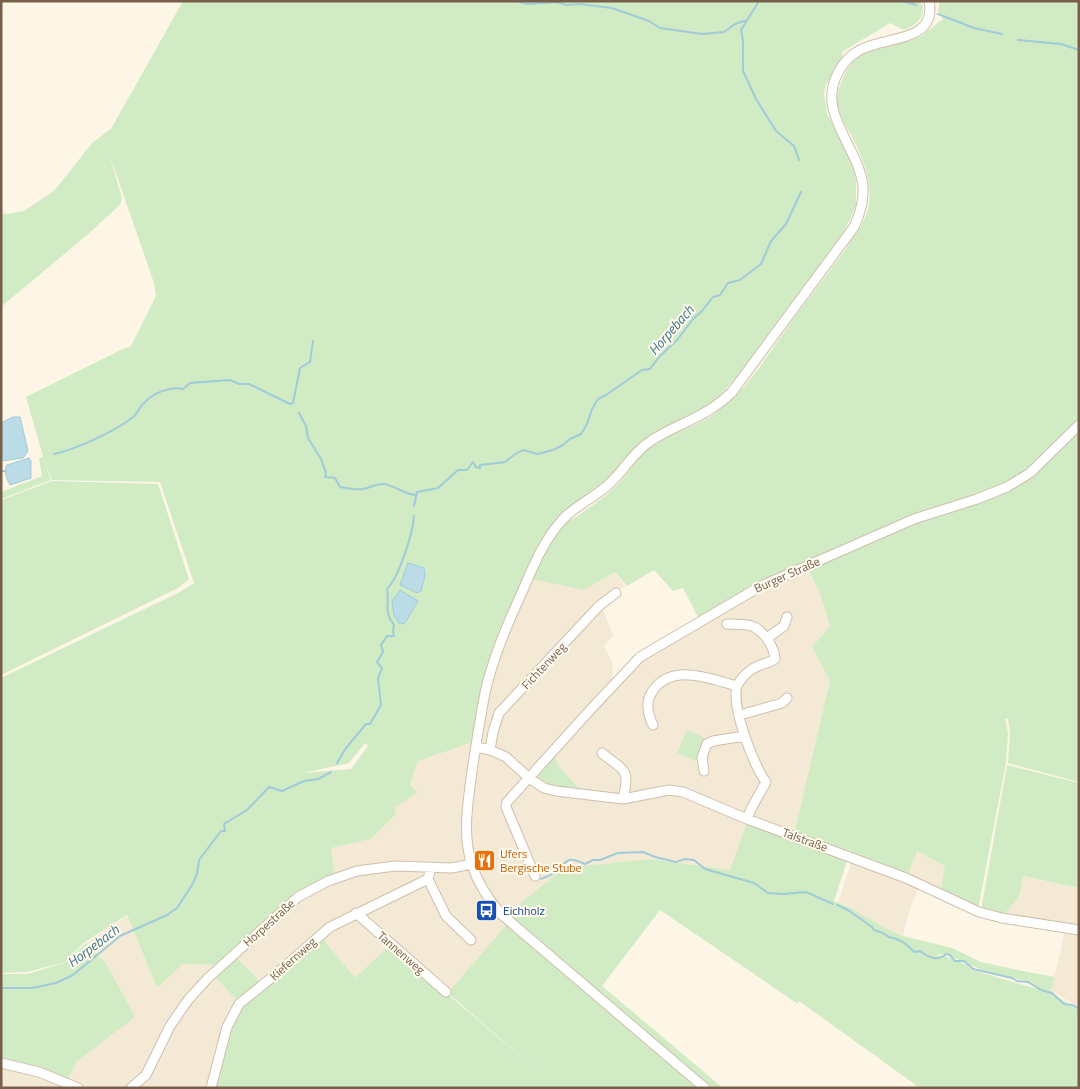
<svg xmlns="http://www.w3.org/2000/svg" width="1080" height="1089" viewBox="0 0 1080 1089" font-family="'Titillium Web',sans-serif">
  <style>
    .residential { fill: #f4e9d5 }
    .green { fill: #d1ebc5; fill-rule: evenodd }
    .water { fill: #bbdce7; stroke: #a1cbd9 }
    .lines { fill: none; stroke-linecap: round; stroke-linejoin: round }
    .stream { stroke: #a1cbd9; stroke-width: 2 }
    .minor-casing { stroke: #cfbfad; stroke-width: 11 }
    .minor { stroke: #fff; stroke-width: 9 }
    .labels { text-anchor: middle; stroke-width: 4; stroke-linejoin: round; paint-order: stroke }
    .street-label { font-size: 12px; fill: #775f4b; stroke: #fffaee }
    .food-label { font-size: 12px; fill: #c56008; stroke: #fffaee; text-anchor: start }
    .transit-label { font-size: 12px; fill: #164399; stroke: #fffaee; text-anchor: start }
    .water-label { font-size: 14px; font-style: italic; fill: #44788b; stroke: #fffaee }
  </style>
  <rect width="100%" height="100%" fill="#fdf6e7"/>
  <path class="residential" d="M 807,570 L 820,594 L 830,626 L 812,647 L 830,681 L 794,834 L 730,870 L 650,859 L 507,924 L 448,993 L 355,978 L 264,984 L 236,957 L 298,899 L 335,874 L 331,848 L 371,839 L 395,815 L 396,807 L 410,785 L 418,761 L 474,742 L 480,733 L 494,675 L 507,634 L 531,579 L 584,590 L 615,572 L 625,586 L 601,604 L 613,636 L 604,646 L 613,664 L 612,689 L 646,657 L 748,595 Z
    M 917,851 L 945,866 L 940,891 L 920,883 L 907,918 L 903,936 L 891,931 L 838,902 L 852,860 L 906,879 Z
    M 1078,874 L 1079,875 L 1079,1007 L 1051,991 L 1066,927 L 1004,915 L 1019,896 L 1022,876 L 1077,888 Z
    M 127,916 L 157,988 L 183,964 L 216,965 L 219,966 L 215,977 L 241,1005 L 209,1088 L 1,1088 L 1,1065 L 76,1062 L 135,1017 L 106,963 L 86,943 Z"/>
  <path class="green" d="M 183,1 L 921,1 C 927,17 917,25 904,30 L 890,23 L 842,52 L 843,59 L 826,84 L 824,93 L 827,114 L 846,149 L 856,175 L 856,206 L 844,232 L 739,375 L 711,405 L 625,460 L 606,480 L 565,511 L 547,535 L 523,580 L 498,636 L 482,690 L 474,742 L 418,761 L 410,785 L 417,792 L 396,807 L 395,815 L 371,839 L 331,848 L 335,874 L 295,893 L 219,966 L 216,965 L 183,964 L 157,988 L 127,915 L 85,942 L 65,962 L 27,972 L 1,973 L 1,678 L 180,592 L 194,583 L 160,482 L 52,480 L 43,457 L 51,480 L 1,499 L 1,492 L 42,476 L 39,459 L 43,456 L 26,397 L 127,347 L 130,348 L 154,300 L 156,295 L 154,283 L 109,153 L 122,198 L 120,205 L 87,235 L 1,307 L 1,213 L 7,214 L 24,211 L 54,191 L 93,142 L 111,129 ZM 365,743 L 368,746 L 351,769 L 303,773 L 349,763 Z
    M 940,1 L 1079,1 L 1079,423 L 1031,470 L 1012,483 L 931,511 L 699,619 L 683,588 L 673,591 L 654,570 L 627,586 L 615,572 L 584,590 L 531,579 C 541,562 558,523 576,517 C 589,508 604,498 615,487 C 627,475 636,458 650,448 C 672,431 701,426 722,408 C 754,382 775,343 800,310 C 816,289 832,268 847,247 C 853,237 860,228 865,218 C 877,190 864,160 851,135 C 845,125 838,112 837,100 C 837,93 840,85 843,78 C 846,72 849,65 855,60 C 872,46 895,46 915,39 C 927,34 932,25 943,20 L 938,11 Z
    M 1079,427 L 1079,782 L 1008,763 L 1010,733 L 1008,719 L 1005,718 L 1008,733 L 1006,763 L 978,909 L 940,891 L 945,866 L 917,851 L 907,877 L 850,851 L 794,834 L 830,681 L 812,647 L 830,626 L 820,594 L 807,568 L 899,527 L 999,493 Z
    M 52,481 L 158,484 L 189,579 L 178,588 L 1,675 L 1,500 Z
    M 687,730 L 705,738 L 696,761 L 677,753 Z
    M 555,755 L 557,764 L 579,789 L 577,790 L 550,784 L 539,779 L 538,774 Z
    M 1007,765 L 1079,783 L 1079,875 L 1078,888 L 1023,876 L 1019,896 L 1004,915 L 981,910 Z
    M 748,820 L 848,858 L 834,901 L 850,908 L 891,931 L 903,936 L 952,948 L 981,962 L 1027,972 L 1055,977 L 1051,991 L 1039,989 L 1025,981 L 982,970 L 945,954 L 933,955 L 945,956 L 965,964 L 972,970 L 1051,993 L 1079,1010 L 1079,1088 L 920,1088 L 799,1001 L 798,1004 L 660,910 L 602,986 L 723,1088 L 706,1088 L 506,915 L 564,868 L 650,859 L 730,870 Z
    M 507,924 L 661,1055 L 696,1088 L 212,1088 L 228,1028 L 243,1007 L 215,977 L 236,957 L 265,986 L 320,936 L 355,978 L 390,945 L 540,1073 L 448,993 Z
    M 86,943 L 106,963 L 135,1017 L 76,1062 L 68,1080 L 1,1060 L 1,974 L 28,974 L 66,962 Z"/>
  <path class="water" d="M 13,417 L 20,417 L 28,451 L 23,458 L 1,461 L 1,423 Z
    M 29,458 L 31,461 L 31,478 L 10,485 C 7,479 3,472 7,465 Z
    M 408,563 L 424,568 L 425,575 L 421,591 L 417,593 L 400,585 Z
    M 400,590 L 418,601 L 405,623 L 400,624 L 394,616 L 392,601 Z"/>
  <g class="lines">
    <path class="stream" d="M 517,1 L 527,4 L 557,2 L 566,5 L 580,4 L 612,8 L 649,21 L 660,28 L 702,34 L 724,32 L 735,24 L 747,20
      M 759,1 L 741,30 L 743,41 L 743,71 L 756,99 L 776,131 L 794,146 L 799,160
      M 903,1 L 916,5
      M 938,14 L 974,28 L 1002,34
      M 1018,40 L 1061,44 L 1079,50
      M 299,413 L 306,426 L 308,438 L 321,459 L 326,473 L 325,477 L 335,478 L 340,487 C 347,488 356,490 363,489 C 370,488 375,484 382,484 C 394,484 404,495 416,495
      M 54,454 C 77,449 113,432 132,418 C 137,415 139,407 144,403 C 153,393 170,386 183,389 L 190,383 L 230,380 L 239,384 L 249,384 L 290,404 L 293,403 L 300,368 L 310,362 L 313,341
      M 1,471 L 5,471
      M 414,506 L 417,492 L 438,488 L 458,470 L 467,470 L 473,462 L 476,467 L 480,468 L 480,465 L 505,462 L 514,455 L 523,450 L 538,454 L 553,450 L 563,445 L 570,439 L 581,434 L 587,424 L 592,409 L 598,399 L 606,395 L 642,370 L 650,369 L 659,357 L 678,339 L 693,319 L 702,311 L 713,297 L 720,295 L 728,283 L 740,280 L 761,264 L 771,241 L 786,224 L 801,192
      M 337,763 L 346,748 L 366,724 L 370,724 L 381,705 L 378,678 L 382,668 L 377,662 L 383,652 L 381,645 L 387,636 L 394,636 L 393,631 L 394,625 C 383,611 390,604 387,589 C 399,577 413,533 414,516
      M 541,879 C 546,877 552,875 556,871 C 569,860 566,856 585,864 L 593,860 L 600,860 L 618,853 L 643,852 L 655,857 L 676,862 L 685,859 L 694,860 L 705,869 L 754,883 L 768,893 L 784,894 L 806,892 L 833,904
      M 837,905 L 848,910 L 872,927 L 874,930 L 883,933 L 889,937 C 900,939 906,943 914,952 L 920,951 C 928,957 937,962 946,954 L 950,955 L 955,961 L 964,961 L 973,969 L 1012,978 L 1017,981 L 1028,982 L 1041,990 L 1052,993 L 1064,1004 L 1073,1005 L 1079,1009
      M 1,988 L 32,988 L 56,983 L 73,975 L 120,936 L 167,915 L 177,908 L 192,885 L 197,874 L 199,860 L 221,831 L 225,831 L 224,824 L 247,810 L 269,787 L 282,791 L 304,781 L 318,779 L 331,772"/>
    <defs>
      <path id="minor" d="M 727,624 C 735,624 745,624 752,626 C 764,631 774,646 775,659 C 770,663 764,663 758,666 C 750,669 742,677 738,684 C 729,702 754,767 766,782 L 751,809 L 747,819
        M 767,638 L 784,626 L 787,617
        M 740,715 L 782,703 L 787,698
        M 653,725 C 648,715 645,703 652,692 C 671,662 710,679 737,686
        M 476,747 L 490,750 L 506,757 L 529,778 L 544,788 L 556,791 L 623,799 L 669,790 L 683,792 L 747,819 L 906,878 L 979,912 L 1002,918 L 1079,930
        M 490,750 L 493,732 L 499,713 L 599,606 L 616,593
        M 602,753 C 623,771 631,767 623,799
        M 704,771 L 702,757 L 707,744 L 713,741 L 745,736
        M 535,876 L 506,807 L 507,802 L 592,708 L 640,657 L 761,586 L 914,519 L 977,499 L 1007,487 L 1030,473 L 1079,425
        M 428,879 L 446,916 L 471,940
        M 356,913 L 446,992
        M 1,1063 L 39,1072 L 78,1088
        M 131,1088 L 146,1075 L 170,1026 L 188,1000 L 208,978 L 298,897 L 328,881 L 357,871 L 395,866 L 452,868 L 471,864
        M 211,1088 L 227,1027 L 239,1004 L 276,974 L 330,927 L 428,879 L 431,868
        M 705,1088 L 501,914 C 488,899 478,884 472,865 C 462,835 468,802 472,771 C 476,745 480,719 485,693 C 493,657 508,623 523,590 C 534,564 545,538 564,518 C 577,505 593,498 607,486 C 623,472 633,452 652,440 C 681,422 707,417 732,392 L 854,227 C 860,214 864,201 863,187 C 860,149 817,114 837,75 C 843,62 853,52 867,47 C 891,37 937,40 929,1"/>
    </defs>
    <use href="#minor" class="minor-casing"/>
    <use href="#minor" class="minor"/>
  </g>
  <defs>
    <symbol id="restaurant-square" viewBox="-11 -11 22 22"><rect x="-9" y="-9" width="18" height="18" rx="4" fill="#e8710a" stroke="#fffaee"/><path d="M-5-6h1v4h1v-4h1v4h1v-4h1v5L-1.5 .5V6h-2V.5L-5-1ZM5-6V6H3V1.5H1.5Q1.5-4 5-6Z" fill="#fff"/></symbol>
    <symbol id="bus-square" viewBox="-11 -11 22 22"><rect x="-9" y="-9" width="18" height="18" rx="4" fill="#1a4fb4" stroke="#fffaee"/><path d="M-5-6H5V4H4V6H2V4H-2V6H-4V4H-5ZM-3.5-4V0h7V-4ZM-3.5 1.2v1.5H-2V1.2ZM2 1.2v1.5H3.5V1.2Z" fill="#fff"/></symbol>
  </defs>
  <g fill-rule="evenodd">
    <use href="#restaurant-square" x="472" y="848" width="25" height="25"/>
    <use href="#bus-square" x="474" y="898" width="25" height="25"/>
  </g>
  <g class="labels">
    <g class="street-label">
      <text transform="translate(787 575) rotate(-24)" y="4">Burger Straße</text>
      <text transform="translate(544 666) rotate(-47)" y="4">Fichtenweg</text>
      <text transform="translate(805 840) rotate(20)" y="4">Talstraße</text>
      <text transform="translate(269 923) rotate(-42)" y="4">Horpestraße</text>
      <text transform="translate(401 953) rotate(41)" y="4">Tannenweg</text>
      <text transform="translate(293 959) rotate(-42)" y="4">Kiefernweg</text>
    </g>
    <g class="food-label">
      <text x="500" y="858">Ufers<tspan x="500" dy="14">Bergische Stube</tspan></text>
    </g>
    <g class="transit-label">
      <text x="503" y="915">Eichholz</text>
    </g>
    <g class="water-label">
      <text transform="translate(671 330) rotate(-49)" y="5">Horpebach</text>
      <text transform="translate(93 946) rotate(-37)" y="5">Horpebach</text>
    </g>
  </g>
  <rect width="1080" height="1089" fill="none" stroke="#775f4b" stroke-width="5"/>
</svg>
